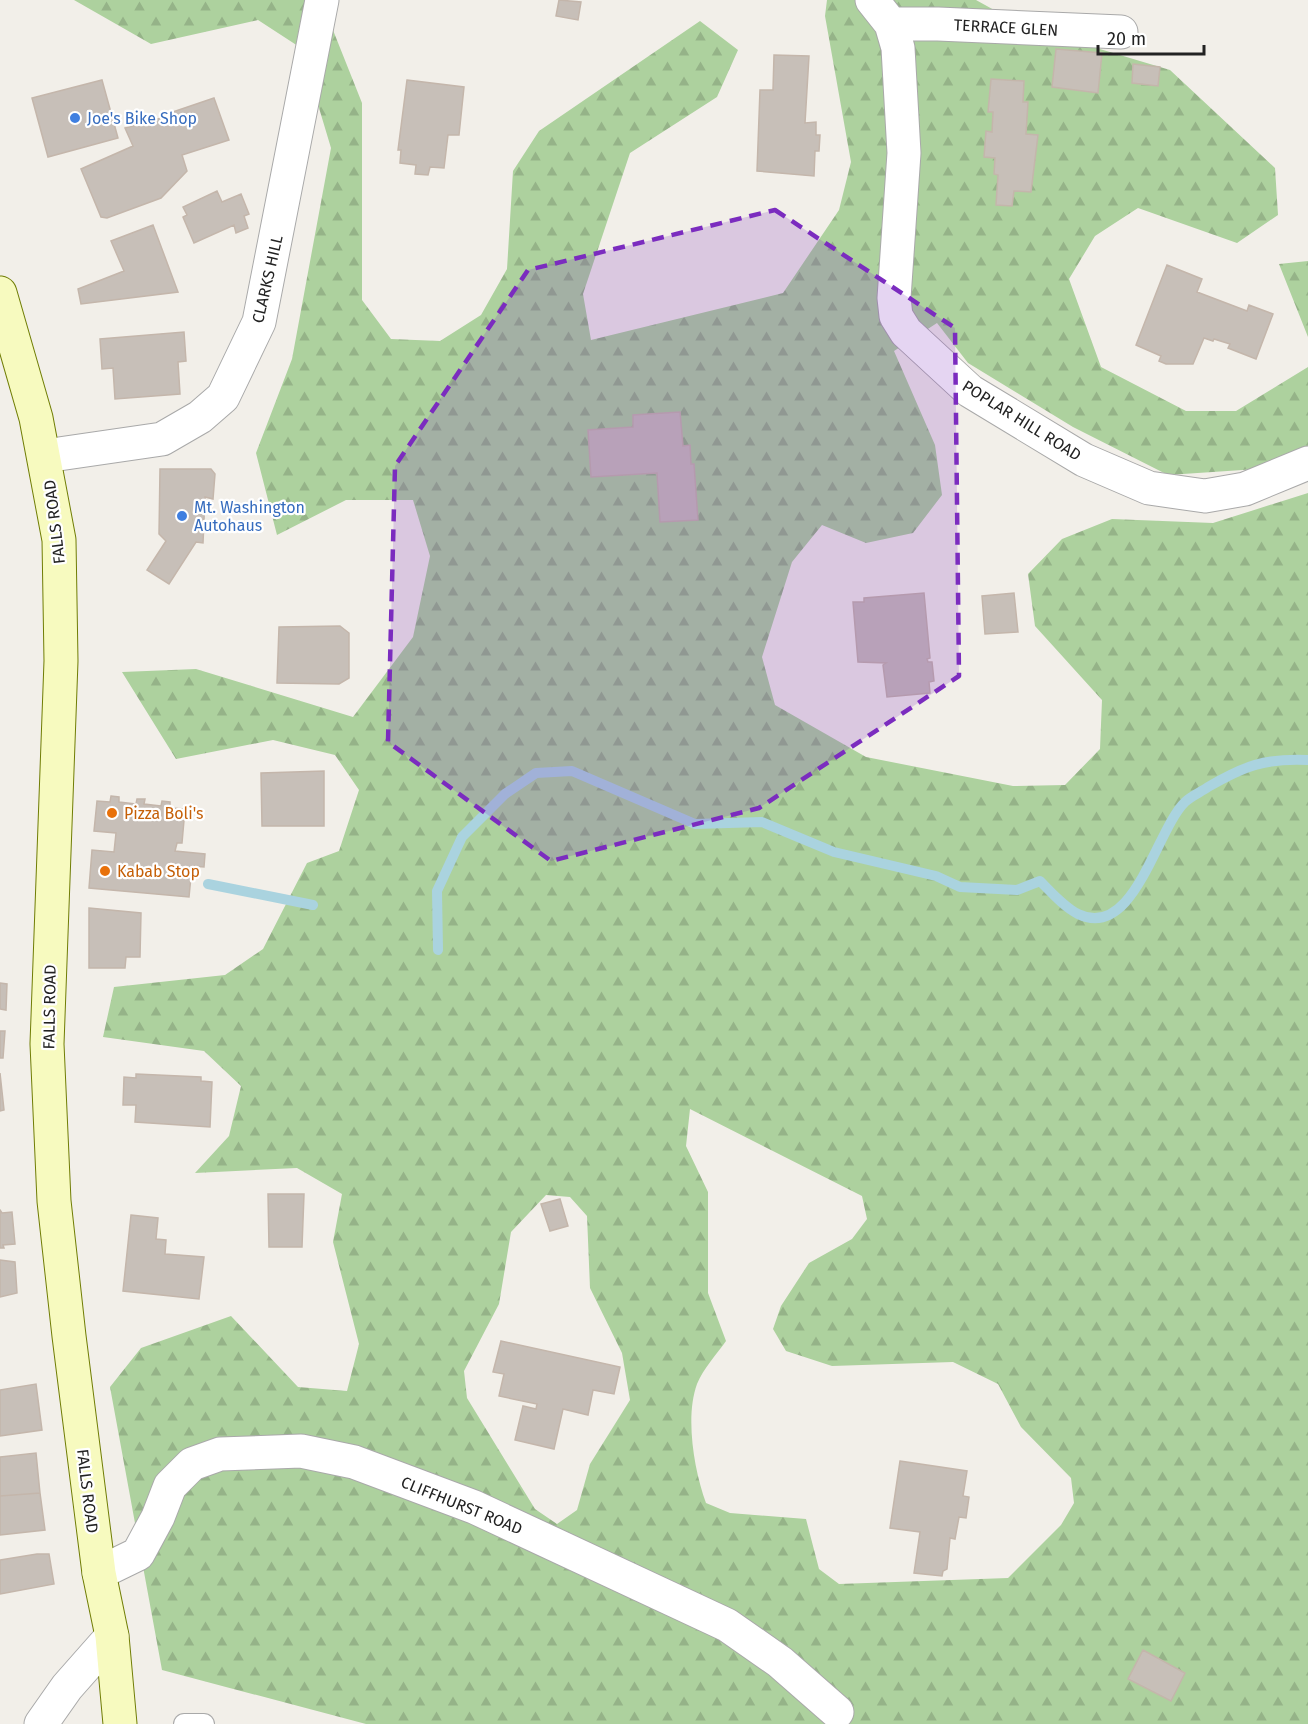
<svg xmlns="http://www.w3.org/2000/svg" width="1308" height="1724" viewBox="0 0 1308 1724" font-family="'Fira Sans',sans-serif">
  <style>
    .forest { fill: url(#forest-firs); fill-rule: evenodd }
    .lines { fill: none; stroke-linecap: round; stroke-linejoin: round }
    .stream { stroke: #aad3df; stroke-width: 10 }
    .building { fill: #c7bfb8; stroke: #c4b6ab; stroke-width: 1.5 }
    .lane-casing { stroke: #a9a9a9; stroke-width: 22 }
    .street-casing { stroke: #a9a9a9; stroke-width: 35 }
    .secondary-casing { stroke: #707d05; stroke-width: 35 }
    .lane { stroke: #fff; stroke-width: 20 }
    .street { stroke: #fff; stroke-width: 33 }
    .secondary { stroke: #f7fabf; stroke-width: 33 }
    .marked { fill: #7b2cbf; fill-opacity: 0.2; stroke: #7b2cbf; stroke-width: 4.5; stroke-dasharray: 12 8; stroke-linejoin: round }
    .shop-dot { fill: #3f7fe0; stroke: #fff; stroke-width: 2 }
    .food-dot { fill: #e8710a; stroke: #fff; stroke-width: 2 }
    .labels { text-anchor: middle; stroke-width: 4.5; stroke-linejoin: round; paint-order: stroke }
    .street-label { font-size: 16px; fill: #222; stroke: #fff }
    .shop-label { font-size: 16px; fill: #366cbe; stroke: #fff; text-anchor: start }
    .food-label { font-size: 16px; fill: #c56008; stroke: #fff; text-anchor: start }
  </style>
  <defs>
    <pattern id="forest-firs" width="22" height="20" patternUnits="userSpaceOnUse" patternTransform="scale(1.5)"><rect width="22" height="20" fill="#add19e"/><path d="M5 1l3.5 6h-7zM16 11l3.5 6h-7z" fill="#95b388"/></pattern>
  </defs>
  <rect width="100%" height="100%" fill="#f2efe9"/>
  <path class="forest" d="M 74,0 L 321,0 L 362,103 L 362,300 L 391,339 L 440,341 L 481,315 L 507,269 L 513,171 L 539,131 L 700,21 L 738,50 L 717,97 L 630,153 L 583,294 L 591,340 L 783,293 L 839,210 L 851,162 L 825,16 L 827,0 L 976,0 L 1023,26 L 1170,70 L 1275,168 L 1278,215 L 1237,243 L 1138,208 L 1095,236 L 1069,279 L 1101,367 L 1186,411 L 1236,411 L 1308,367 L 1308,457 L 1285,467 L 1168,475 L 1073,427 L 968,363 L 937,323 L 894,351 L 935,445 L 942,495 L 913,533 L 866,543 L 822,525 L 792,562 L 762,657 L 775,705 L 866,757 L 1013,786 L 1065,785 L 1100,749 L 1102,700 L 1035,626 L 1028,574 L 1062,539 L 1112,519 L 1213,523 L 1308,493 L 1308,1724 L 366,1724 L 162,1670 L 110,1387 L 141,1348 L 231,1316 L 298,1387 L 347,1391 L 359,1344 L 333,1242 L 342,1194 L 297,1168 L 195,1173 L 229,1136 L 241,1086 L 204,1051 L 103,1037 L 114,987 L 225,975 L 263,949 L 307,863 L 339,851 L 359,790 L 335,755 L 273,740 L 176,759 L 122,672 L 196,669 L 353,717 L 413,637 L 430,556 L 413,500 L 346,500 L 277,535 L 256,453 L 292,359 L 331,148 L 301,48 L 258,20 L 151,44 ZM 690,1109 L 862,1196 L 867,1219 L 852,1239 L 809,1263 L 781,1306 L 773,1329 L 786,1351 L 832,1366 L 953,1362 L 998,1384 L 1021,1427 L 1071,1478 L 1074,1503 L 1061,1525 L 1008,1578 L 839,1584 L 819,1569 L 806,1519 L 730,1513 L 706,1503 C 694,1470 685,1417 697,1384 C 703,1369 717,1354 726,1341 L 708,1293 L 708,1192 L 686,1146 ZM 546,1195 L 570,1197 L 587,1216 L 590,1288 L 622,1353 L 630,1400 L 590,1464 L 577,1510 L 557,1524 L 535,1509 L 467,1398 L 464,1371 L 499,1304 L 511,1232 Z
    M 1308,261 L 1308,337 L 1279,264 Z"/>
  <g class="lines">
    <path class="stream" d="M 208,884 L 313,905
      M 438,950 L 437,891 L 462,837 L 505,794 L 536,773 L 572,771 L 695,824 L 762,822 L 834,852 L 936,876 L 960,887 L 1017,890 L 1040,881 C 1051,892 1064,907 1078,914 C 1134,941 1156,830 1185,802 C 1191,796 1201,792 1208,787 C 1244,766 1265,758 1308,760"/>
  </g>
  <path class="building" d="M 559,0 L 581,2 L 578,20 L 556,16 Z
    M 1056,49 L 1102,53 L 1098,93 L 1052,87 Z
    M 774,55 L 809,56 L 805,123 L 816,122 L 816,135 L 820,135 L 819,151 L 815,151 L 814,176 L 757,171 L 760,90 L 773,90 Z
    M 1133,64 L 1160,67 L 1158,86 L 1132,83 Z
    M 991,79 L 1024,81 L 1023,102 L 1028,102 L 1026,134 L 1038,135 L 1031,192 L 1014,191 L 1012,206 L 996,205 L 998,175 L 994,174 L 995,158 L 984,157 L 986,131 L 992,132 L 993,112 L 988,112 Z
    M 102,80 L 118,138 L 48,157 L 32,98 Z
    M 407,80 L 464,87 L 459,135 L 448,135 L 444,168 L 430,167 L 428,175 L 415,174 L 416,165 L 400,163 L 401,150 L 398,150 Z
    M 214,98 L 229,140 L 182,155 L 187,171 L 161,198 L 107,218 L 101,217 L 81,169 L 133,146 L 125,128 L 165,117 L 164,115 Z
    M 217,191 L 222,202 L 241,194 L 249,214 L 244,216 L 248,228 L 236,233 L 234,225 L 194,243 L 183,217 L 187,215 L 183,207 Z
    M 153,225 L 178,292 L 81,304 L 78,289 L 124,271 L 111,241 Z
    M 1167,265 L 1202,279 L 1197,292 L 1247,311 L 1249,305 L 1273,314 L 1256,359 L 1228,348 L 1230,344 L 1214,339 L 1213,341 L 1204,338 L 1193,364 L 1166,364 L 1159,361 L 1161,356 L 1136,345 Z
    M 184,332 L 186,361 L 178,362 L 180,394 L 115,399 L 113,368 L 102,369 L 100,339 Z
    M 680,412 L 683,446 L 690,445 L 691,464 L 694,464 L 698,520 L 660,522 L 657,473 L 591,477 L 588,430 L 633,427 L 633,415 Z
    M 160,469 L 211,469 L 215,474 L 213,499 L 205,497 L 203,543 L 196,542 L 169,584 L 147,570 L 166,541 L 159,534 Z
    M 924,593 L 930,658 L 927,659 L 928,662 L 932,662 L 934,681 L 929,682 L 930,693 L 887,697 L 883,665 L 886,663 L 858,662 L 853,602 L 864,602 L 864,598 Z
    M 1014,593 L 1018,632 L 985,634 L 982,596 Z
    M 340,626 L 349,633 L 349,678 L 339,684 L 277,683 L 279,627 Z
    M 324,771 L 324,826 L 262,826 L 261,773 Z
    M 111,796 L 119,797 L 119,802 L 136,804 L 137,799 L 145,799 L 144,804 L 161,806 L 162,801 L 170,802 L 170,808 L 185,809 L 182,843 L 177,843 L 175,851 L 205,854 L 204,867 L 192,866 L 189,897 L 89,888 L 92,850 L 114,852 L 116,833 L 94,831 L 97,801 L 110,802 Z
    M 89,908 L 141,913 L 140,957 L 126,957 L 125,968 L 89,968 Z
    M 0,983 L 7,984 L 6,1010 L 0,1009 Z
    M 0,1031 L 5,1031 L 3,1058 L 0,1058 Z
    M 0,1073 L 4,1110 L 0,1111 Z
    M 136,1074 L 201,1077 L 201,1081 L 212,1082 L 210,1127 L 135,1122 L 136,1105 L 123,1105 L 124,1077 L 136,1078 Z
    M 268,1194 L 304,1194 L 302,1247 L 269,1247 Z
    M 560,1199 L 568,1226 L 550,1231 L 541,1204 Z
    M 0,1210 L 2,1213 L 12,1212 L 15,1244 L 3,1245 L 4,1248 L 0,1248 Z
    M 131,1215 L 158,1218 L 156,1239 L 166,1240 L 165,1254 L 204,1257 L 199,1299 L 123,1291 Z
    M 0,1260 L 15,1262 L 17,1293 L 0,1297 Z
    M 501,1341 L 620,1367 L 614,1394 L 593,1390 L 588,1415 L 563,1409 L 554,1449 L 515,1440 L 523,1406 L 536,1409 L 537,1404 L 499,1396 L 504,1374 L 493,1372 Z
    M 36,1384 L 42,1430 L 0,1436 L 0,1390 Z
    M 36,1453 L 40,1493 L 0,1496 L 0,1457 Z
    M 900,1461 L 967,1471 L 963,1496 L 969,1497 L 966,1518 L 959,1517 L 955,1539 L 950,1538 L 947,1569 L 943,1571 L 942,1576 L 914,1573 L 920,1532 L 890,1528 Z
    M 40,1493 L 45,1530 L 0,1535 L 0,1496 Z
    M 37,1554 L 49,1554 L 54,1584 L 0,1594 L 0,1560 Z
    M 1143,1650 L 1185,1673 L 1171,1701 L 1128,1679 Z"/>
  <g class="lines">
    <defs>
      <path id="lane" d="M 184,1724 L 204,1724"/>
      <path id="street" d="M 872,0 L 891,24 L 898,48 L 904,153 L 894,298 L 896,316 L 906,332 L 970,391 L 1084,460 L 1149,488 L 1205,496 L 1245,489 L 1308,463
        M 891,24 L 938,24 L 1121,32
        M 45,456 L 162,439 L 200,417 L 223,397 L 259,322 L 322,0
        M 99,1573 L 138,1554 L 158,1517 L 170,1486 L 192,1464 L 220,1454 L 301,1451 L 354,1462 L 474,1507 L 727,1625 L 780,1662 L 837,1712
        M 41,1724 L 67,1687 L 112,1636"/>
      <path id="secondary" d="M 0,293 L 36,418 L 59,540 L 61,661 L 47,1044 L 54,1201 L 69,1336 L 99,1573 L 112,1636 L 120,1724"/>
    </defs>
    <use href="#lane" class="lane-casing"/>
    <use href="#street" class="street-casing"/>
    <use href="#secondary" class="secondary-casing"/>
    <use href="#lane" class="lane"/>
    <use href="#street" class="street"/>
    <use href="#secondary" class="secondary"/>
  </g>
  <path class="marked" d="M 775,210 L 955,328 L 959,676 L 759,808 L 551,861 L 388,742 L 395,466 L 528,270 Z"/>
  <g class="shop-dot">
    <circle cx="75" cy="118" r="6"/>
    <circle cx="182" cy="516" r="6"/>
  </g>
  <g class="food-dot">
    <circle cx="112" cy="813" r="6"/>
    <circle cx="105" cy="871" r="6"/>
  </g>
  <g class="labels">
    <g class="street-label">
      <text transform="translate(1006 27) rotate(3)" y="6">TERRACE GLEN</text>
      <text transform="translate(267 279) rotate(-77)" y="6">CLARKS HILL</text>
      <text transform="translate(1022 420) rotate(32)" y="6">POPLAR HILL ROAD</text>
      <text transform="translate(54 522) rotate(-97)" y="6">FALLS ROAD</text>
      <text transform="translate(49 1007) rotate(-89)" y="6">FALLS ROAD</text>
      <text transform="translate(88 1491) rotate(83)" y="6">FALLS ROAD</text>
      <text transform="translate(462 1505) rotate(22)" y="6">CLIFFHURST ROAD</text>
    </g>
    <g class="shop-label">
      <text x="87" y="124">Joe's Bike Shop</text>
      <text x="194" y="513">Mt. Washington<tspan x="194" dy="18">Autohaus</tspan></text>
    </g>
    <g class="food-label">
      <text x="124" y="819">Pizza Boli's</text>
      <text x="117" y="877">Kabab Stop</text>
    </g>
  </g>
  <path d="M1098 45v9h106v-9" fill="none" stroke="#222222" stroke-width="3"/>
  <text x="1107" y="45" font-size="18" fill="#222222" stroke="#ffffff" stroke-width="4.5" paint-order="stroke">20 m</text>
</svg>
